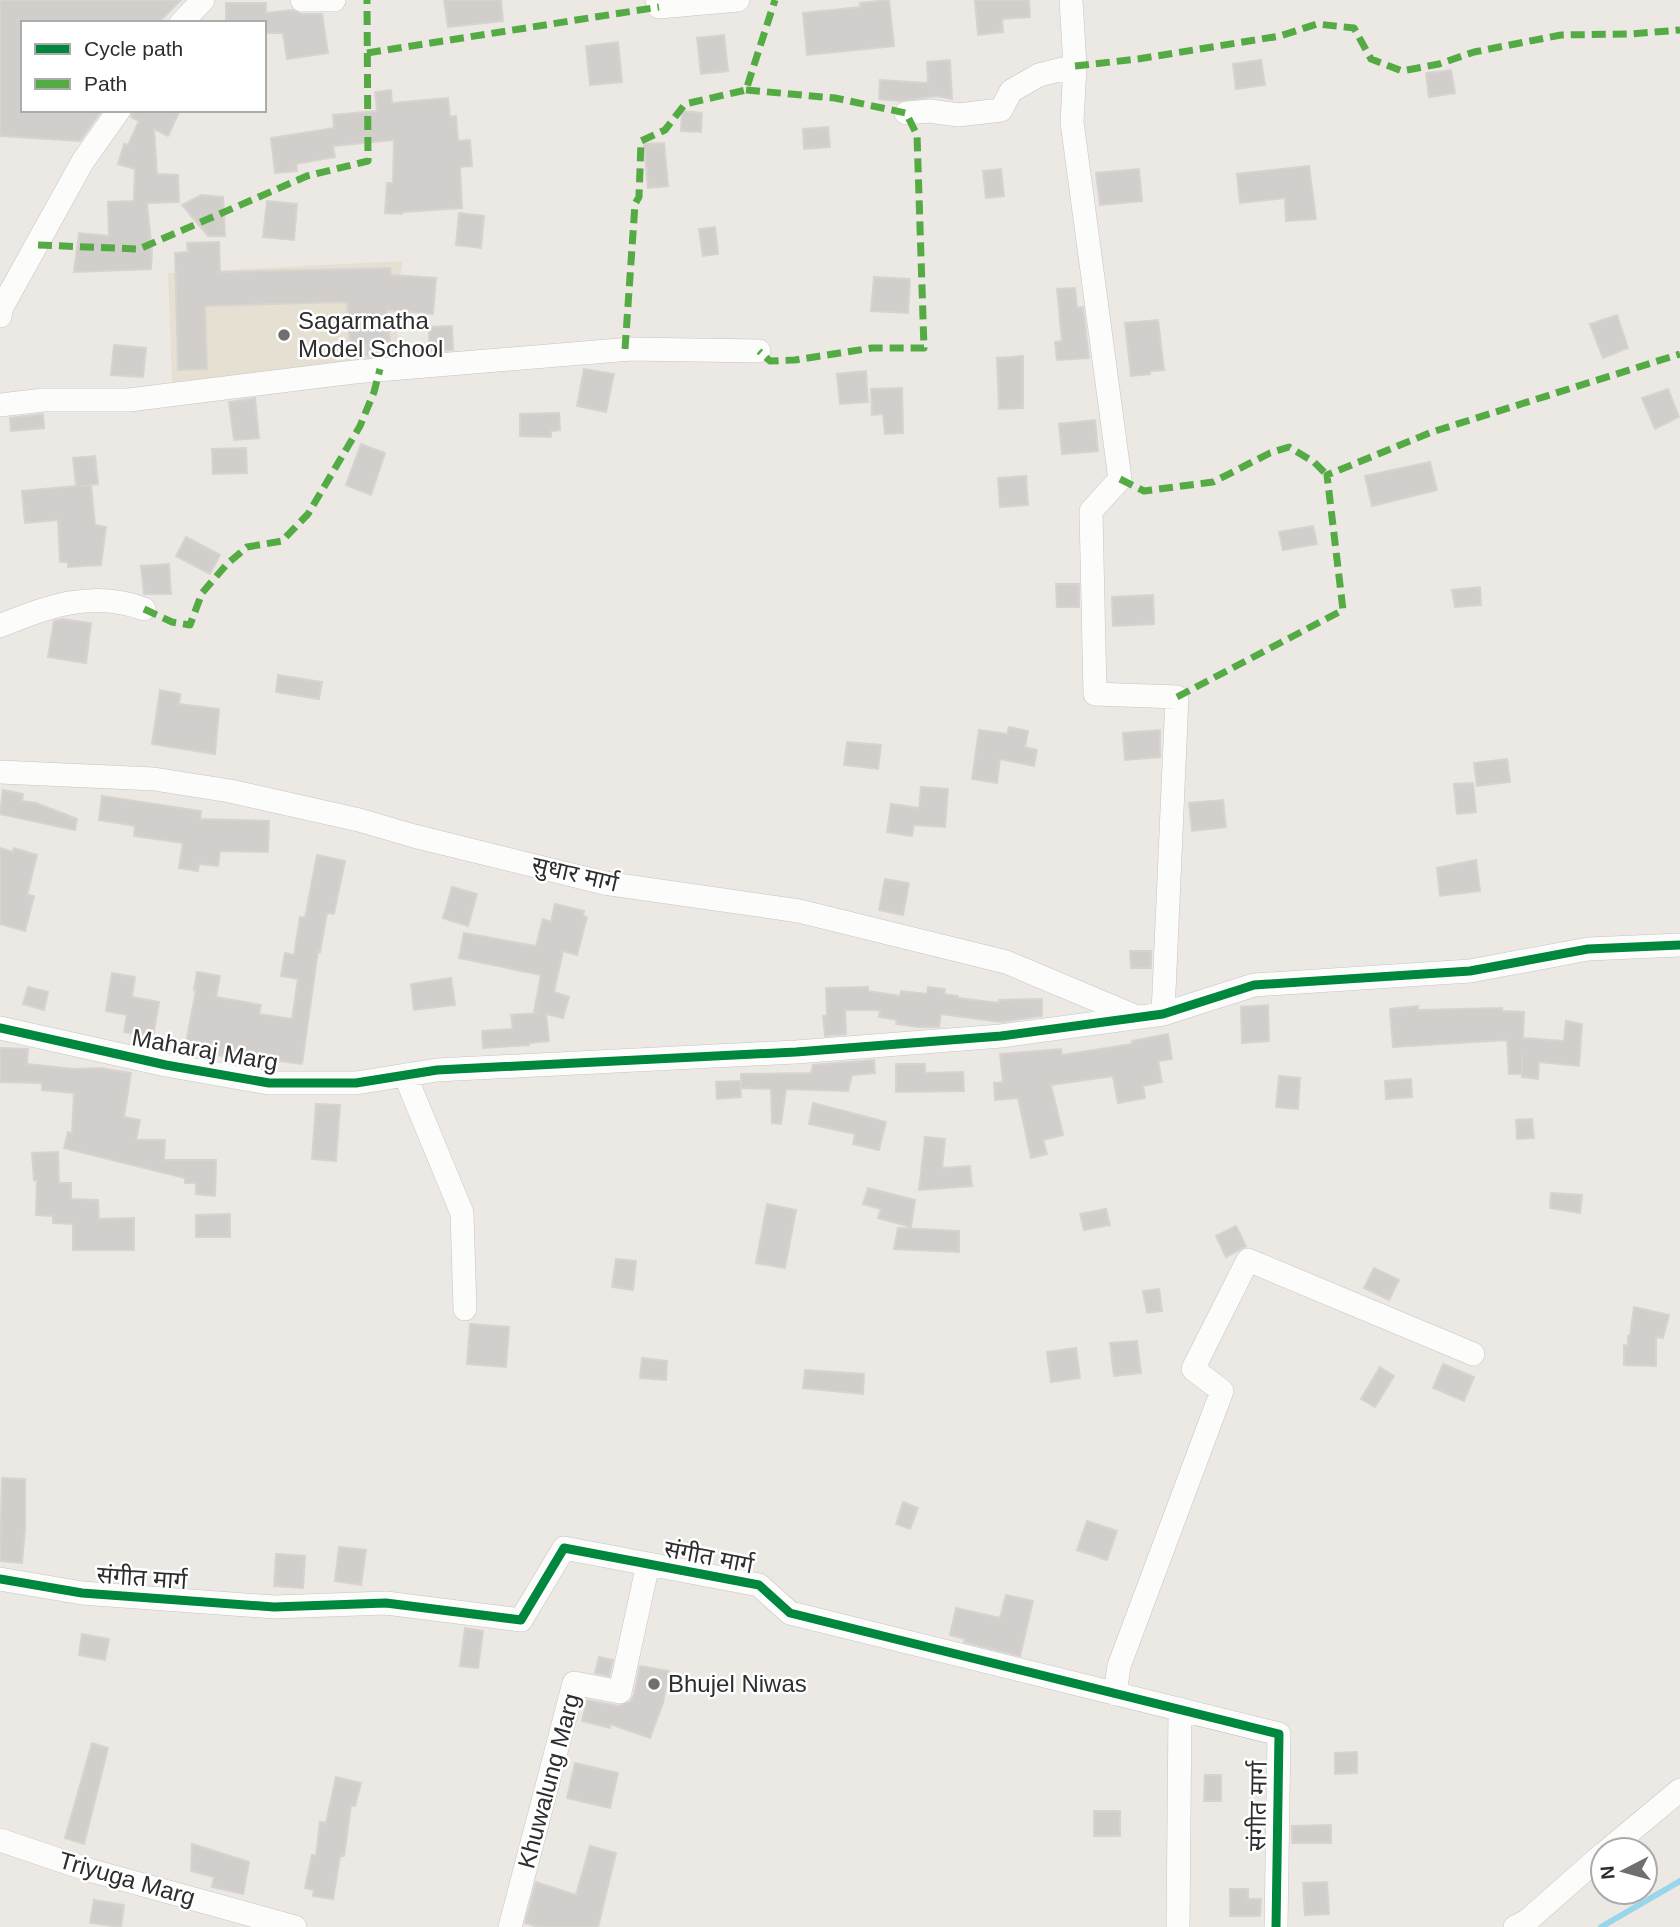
<svg xmlns="http://www.w3.org/2000/svg" width="1680" height="1927" viewBox="0 0 1680 1927" font-family="Helvetica,'Noto Sans Devanagari',sans-serif">
  <style>
    .education { fill: #e6e0d3 }
    .lines { fill: none; stroke-linecap: round; stroke-linejoin: round }
    .stream { stroke: #99d6ec; stroke-width: 6 }
    .building { fill: #d1cecb; stroke: #d7d4d0; stroke-width: 2 }
    .minor-casing { stroke: #c5c4c5; stroke-width: 24 }
    .minor { stroke: #fcfcfb; stroke-width: 23 }
    .quiet { stroke: #54ab44; stroke-width: 7; stroke-dasharray: 14 7; stroke-linecap: butt }
    .cycleway-casing { stroke: #fff; stroke-width: 13 }
    .cycleway { stroke: #00873e; stroke-width: 9 }
    .poi-dot { fill: #706f6e; stroke: #fff; stroke-width: 2.5 }
    .labels { text-anchor: middle; stroke-width: 5; stroke-linejoin: round; paint-order: stroke }
    .poi-label { font-size: 24px; fill: #2e2e2e; stroke: #fff; text-anchor: start }
    .street-label { font-size: 24px; fill: #2e2e2e; stroke: #fff }
  </style>
  <rect width="100%" height="100%" fill="#ece8e4"/>
  <path class="education" d="M 403,261 L 394,310 L 401,361 L 172,382 L 168,273 Z"/>
  <g class="lines">
    <path class="stream" d="M 1601,1927 L 1680,1881"/>
  </g>
  <path class="building" d="M 0,0 L 181,0 L 158,23 L 23,23 L 23,110 L 102,110 L 80,141 L 0,136 Z
    M 444,0 L 501,0 L 503,21 L 448,27 Z
    M 889,0 L 894,46 L 807,55 L 803,13 L 861,7 L 860,3 Z
    M 975,0 L 1029,0 L 1030,17 L 1002,19 L 1003,32 L 978,35 Z
    M 226,3 L 266,3 L 266,13 L 293,10 L 301,14 L 322,14 L 328,53 L 287,59 L 283,33 L 264,33 L 264,23 L 226,23 Z
    M 724,35 L 728,71 L 701,74 L 697,38 Z
    M 618,42 L 622,82 L 590,85 L 586,46 Z
    M 950,60 L 952,99 L 938,96 L 900,101 L 879,99 L 880,80 L 928,83 L 927,62 Z
    M 1261,60 L 1265,85 L 1236,89 L 1233,64 Z
    M 1451,70 L 1455,93 L 1429,97 L 1426,73 Z
    M 391,90 L 392,103 L 448,98 L 450,117 L 456,116 L 458,141 L 470,140 L 472,166 L 460,167 L 462,208 L 402,212 L 402,214 L 385,213 L 387,183 L 393,183 L 394,140 L 333,146 L 335,157 L 296,164 L 297,171 L 275,173 L 271,138 L 334,128 L 333,115 L 377,111 L 375,92 Z
    M 133,110 L 180,110 L 168,136 L 154,129 L 157,174 L 178,175 L 179,202 L 147,203 L 152,253 L 151,269 L 74,272 L 79,233 L 109,236 L 108,202 L 134,201 L 135,169 L 118,164 L 124,144 L 128,145 L 139,121 L 131,117 Z
    M 682,111 L 702,113 L 701,132 L 681,131 Z
    M 828,127 L 830,147 L 804,149 L 803,129 Z
    M 664,143 L 668,186 L 648,188 L 644,144 Z
    M 1309,166 L 1316,219 L 1286,221 L 1285,198 L 1240,203 L 1237,174 Z
    M 1001,169 L 1004,196 L 986,198 L 983,171 Z
    M 1139,169 L 1142,201 L 1100,205 L 1096,173 Z
    M 201,195 L 223,197 L 225,236 L 208,236 L 182,205 Z
    M 267,201 L 297,204 L 294,240 L 263,237 Z
    M 459,213 L 484,216 L 481,248 L 456,245 Z
    M 715,227 L 718,254 L 703,256 L 699,229 Z
    M 219,242 L 220,272 L 390,268 L 391,275 L 436,278 L 433,314 L 387,310 L 391,354 L 366,355 L 366,346 L 350,347 L 347,302 L 205,306 L 207,369 L 178,370 L 175,253 L 188,252 L 187,243 Z
    M 874,277 L 910,279 L 908,313 L 871,311 Z
    M 1075,288 L 1077,308 L 1083,307 L 1089,358 L 1057,360 L 1055,342 L 1062,341 L 1057,289 Z
    M 1617,315 L 1628,348 L 1603,358 L 1590,324 Z
    M 1158,320 L 1164,370 L 1150,371 L 1150,374 L 1131,376 L 1125,323 Z
    M 452,326 L 453,350 L 429,352 L 429,327 Z
    M 114,345 L 146,348 L 143,377 L 111,375 Z
    M 1023,356 L 1023,408 L 999,409 L 997,358 Z
    M 584,369 L 614,374 L 606,412 L 577,406 Z
    M 866,371 L 868,402 L 840,404 L 837,374 Z
    M 902,388 L 903,433 L 885,434 L 883,414 L 872,415 L 871,389 Z
    M 1668,389 L 1679,417 L 1655,429 L 1642,398 Z
    M 255,398 L 259,438 L 234,440 L 229,402 Z
    M 559,413 L 560,430 L 551,431 L 551,437 L 520,436 L 520,414 Z
    M 43,414 L 44,428 L 11,431 L 10,418 Z
    M 1095,420 L 1098,451 L 1062,454 L 1059,424 Z
    M 361,444 L 385,453 L 371,495 L 346,485 Z
    M 246,448 L 247,473 L 213,474 L 212,449 Z
    M 95,456 L 98,484 L 80,486 L 91,485 L 95,525 L 106,527 L 101,565 L 68,567 L 68,562 L 60,562 L 58,520 L 25,523 L 22,491 L 76,486 L 73,458 Z
    M 1430,462 L 1437,490 L 1372,506 L 1365,476 Z
    M 1026,476 L 1028,505 L 1000,507 L 998,478 Z
    M 1313,526 L 1317,544 L 1283,550 L 1279,532 Z
    M 186,537 L 220,555 L 210,574 L 176,556 Z
    M 169,564 L 171,594 L 144,594 L 141,566 Z
    M 1056,584 L 1079,584 L 1079,607 L 1057,607 Z
    M 1480,587 L 1481,605 L 1455,607 L 1452,590 Z
    M 1153,595 L 1154,624 L 1113,626 L 1112,597 Z
    M 62,619 L 91,623 L 86,663 L 48,657 L 54,621 Z
    M 278,675 L 322,682 L 319,699 L 276,692 Z
    M 160,690 L 180,694 L 179,704 L 219,709 L 215,754 L 152,744 Z
    M 1009,727 L 1028,731 L 1025,747 L 1037,750 L 1034,766 L 1000,759 L 997,783 L 972,779 L 979,730 L 1007,734 Z
    M 1160,730 L 1160,757 L 1125,760 L 1123,733 Z
    M 847,742 L 881,745 L 878,769 L 844,765 Z
    M 1507,759 L 1510,782 L 1477,786 L 1474,763 Z
    M 1473,783 L 1476,812 L 1457,814 L 1454,784 Z
    M 921,787 L 948,789 L 945,827 L 914,825 L 912,836 L 887,832 L 891,804 L 919,808 Z
    M 3,790 L 23,794 L 22,801 L 36,803 L 77,819 L 75,830 L 0,814 Z
    M 102,796 L 201,811 L 200,819 L 269,821 L 268,852 L 220,851 L 218,866 L 199,864 L 198,871 L 179,868 L 183,843 L 134,836 L 135,826 L 99,820 Z
    M 1223,800 L 1226,827 L 1192,831 L 1189,803 Z
    M 0,848 L 13,852 L 14,848 L 37,855 L 27,895 L 34,896 L 25,931 L 0,924 Z
    M 317,855 L 345,861 L 334,914 L 327,913 L 320,952 L 318,951 L 302,1064 L 225,1054 L 224,1056 L 185,1048 L 196,990 L 194,990 L 197,972 L 220,976 L 216,997 L 261,1005 L 259,1014 L 292,1019 L 298,979 L 281,976 L 285,953 L 294,955 L 300,917 L 305,918 Z
    M 1476,860 L 1480,891 L 1440,896 L 1437,868 Z
    M 885,879 L 909,883 L 903,915 L 879,910 Z
    M 452,887 L 477,894 L 468,926 L 443,918 Z
    M 555,904 L 584,911 L 583,916 L 587,917 L 577,955 L 563,951 L 554,992 L 569,997 L 563,1018 L 546,1014 L 549,1041 L 529,1043 L 529,1045 L 483,1048 L 482,1031 L 513,1029 L 511,1015 L 538,1013 L 534,1012 L 541,975 L 459,958 L 464,933 L 536,946 L 543,919 L 551,922 Z
    M 1130,951 L 1151,951 L 1151,968 L 1131,968 Z
    M 112,973 L 135,977 L 132,997 L 159,1002 L 153,1037 L 124,1032 L 127,1015 L 106,1011 Z
    M 451,978 L 455,1005 L 414,1010 L 411,984 Z
    M 28,987 L 48,992 L 44,1010 L 23,1004 Z
    M 868,987 L 868,991 L 900,996 L 901,991 L 927,994 L 928,987 L 945,989 L 944,994 L 958,996 L 958,998 L 999,1003 L 999,1000 L 1042,999 L 1042,1016 L 1001,1022 L 941,1014 L 939,1027 L 918,1027 L 896,1024 L 897,1020 L 879,1017 L 880,1010 L 845,1010 L 846,1034 L 825,1036 L 823,1016 L 827,1016 L 826,988 Z
    M 1268,1005 L 1269,1041 L 1242,1043 L 1241,1007 Z
    M 1418,1006 L 1418,1010 L 1502,1008 L 1502,1011 L 1524,1012 L 1523,1038 L 1564,1041 L 1566,1021 L 1582,1024 L 1579,1066 L 1539,1062 L 1538,1079 L 1522,1077 L 1522,1055 L 1522,1074 L 1509,1074 L 1507,1040 L 1393,1047 L 1390,1009 Z
    M 1168,1034 L 1172,1059 L 1158,1061 L 1162,1082 L 1143,1086 L 1145,1098 L 1118,1103 L 1113,1076 L 1051,1085 L 1063,1135 L 1043,1140 L 1047,1154 L 1031,1158 L 1018,1098 L 995,1100 L 994,1083 L 1003,1082 L 1000,1054 L 1061,1049 L 1062,1055 L 1132,1044 L 1132,1041 Z
    M 0,1048 L 28,1049 L 27,1064 L 75,1069 L 100,1068 L 131,1073 L 124,1117 L 140,1120 L 136,1140 L 165,1140 L 164,1160 L 216,1160 L 215,1196 L 196,1194 L 196,1183 L 185,1183 L 185,1178 L 64,1148 L 68,1132 L 72,1133 L 74,1093 L 42,1090 L 42,1083 L 0,1082 Z
    M 874,1060 L 875,1073 L 852,1075 L 848,1091 L 786,1089 L 781,1124 L 772,1123 L 771,1089 L 741,1088 L 741,1074 L 811,1073 L 813,1065 Z
    M 896,1064 L 925,1064 L 925,1073 L 963,1072 L 964,1091 L 896,1092 Z
    M 1279,1076 L 1300,1078 L 1298,1109 L 1276,1107 Z
    M 1411,1079 L 1412,1097 L 1386,1099 L 1385,1081 Z
    M 740,1081 L 741,1097 L 717,1099 L 716,1082 Z
    M 813,1103 L 886,1122 L 879,1150 L 853,1144 L 855,1134 L 809,1124 Z
    M 316,1104 L 340,1105 L 336,1161 L 312,1159 Z
    M 1532,1119 L 1534,1138 L 1517,1139 L 1516,1120 Z
    M 925,1137 L 945,1139 L 942,1168 L 970,1166 L 972,1186 L 919,1190 Z
    M 58,1152 L 59,1183 L 71,1183 L 71,1199 L 98,1200 L 99,1219 L 134,1218 L 134,1250 L 73,1250 L 73,1224 L 53,1223 L 53,1216 L 36,1215 L 37,1180 L 34,1180 L 32,1153 Z
    M 868,1188 L 915,1200 L 911,1227 L 878,1218 L 881,1209 L 863,1204 Z
    M 1551,1193 L 1582,1195 L 1580,1213 L 1550,1208 Z
    M 767,1204 L 796,1210 L 785,1268 L 756,1263 Z
    M 1106,1209 L 1110,1225 L 1084,1230 L 1080,1214 Z
    M 230,1214 L 230,1237 L 196,1237 L 196,1215 Z
    M 1236,1226 L 1246,1246 L 1226,1257 L 1216,1236 Z
    M 898,1228 L 959,1231 L 959,1252 L 894,1249 Z
    M 616,1259 L 636,1261 L 633,1290 L 612,1287 Z
    M 1374,1268 L 1399,1280 L 1389,1300 L 1364,1288 Z
    M 1159,1289 L 1162,1311 L 1147,1313 L 1143,1291 Z
    M 1634,1307 L 1669,1315 L 1663,1338 L 1656,1337 L 1656,1366 L 1624,1365 L 1624,1345 L 1628,1346 L 1628,1336 L 1630,1336 Z
    M 470,1324 L 509,1327 L 506,1367 L 467,1364 Z
    M 1137,1341 L 1141,1373 L 1114,1376 L 1110,1343 Z
    M 1076,1348 L 1080,1378 L 1051,1382 L 1047,1352 Z
    M 642,1358 L 667,1361 L 666,1380 L 640,1378 Z
    M 1443,1364 L 1474,1377 L 1464,1401 L 1433,1388 Z
    M 1380,1367 L 1394,1376 L 1375,1407 L 1361,1399 Z
    M 805,1370 L 864,1374 L 863,1394 L 803,1388 Z
    M 2,1478 L 25,1479 L 25,1529 L 22,1563 L 0,1561 Z
    M 903,1502 L 918,1508 L 910,1529 L 896,1524 Z
    M 1087,1521 L 1117,1531 L 1107,1560 L 1077,1550 Z
    M 339,1547 L 366,1550 L 361,1585 L 335,1581 Z
    M 276,1554 L 305,1556 L 303,1588 L 274,1586 Z
    M 1006,1595 L 1033,1601 L 1020,1656 L 964,1642 L 965,1639 L 950,1635 L 956,1608 L 1000,1618 Z
    M 465,1628 L 483,1631 L 478,1668 L 460,1666 Z
    M 82,1634 L 109,1639 L 105,1660 L 79,1655 Z
    M 599,1657 L 613,1660 L 609,1676 L 595,1673 Z
    M 640,1666 L 669,1671 L 663,1703 L 650,1738 L 610,1724 L 610,1728 L 582,1721 L 587,1700 L 618,1706 L 630,1702 L 634,1695 Z
    M 92,1743 L 108,1748 L 84,1844 L 65,1838 Z
    M 1357,1752 L 1357,1773 L 1335,1774 L 1335,1753 Z
    M 575,1763 L 618,1773 L 610,1808 L 567,1798 Z
    M 1205,1775 L 1221,1775 L 1221,1801 L 1204,1801 Z
    M 336,1777 L 361,1783 L 355,1806 L 351,1805 L 344,1856 L 340,1856 L 333,1899 L 313,1896 L 314,1890 L 305,1888 L 312,1855 L 316,1856 L 320,1822 L 326,1823 Z
    M 1094,1811 L 1120,1811 L 1120,1836 L 1094,1836 Z
    M 1331,1825 L 1331,1843 L 1292,1843 L 1292,1826 Z
    M 192,1844 L 249,1862 L 243,1894 L 212,1887 L 214,1877 L 191,1871 Z
    M 590,1846 L 616,1853 L 598,1927 L 538,1927 L 525,1923 L 536,1882 L 576,1895 Z
    M 1327,1882 L 1329,1914 L 1305,1915 L 1303,1883 Z
    M 1230,1889 L 1248,1889 L 1248,1899 L 1261,1899 L 1260,1916 L 1230,1916 Z
    M 94,1900 L 124,1905 L 121,1927 L 90,1923 Z"/>
  <g class="lines">
    <defs>
      <path id="minor" d="M 302,0 L 334,0
        M 657,0 L 659,7 L 738,0
        M 1071,0 L 1075,66 L 1072,122 L 1120,479 L 1091,511 L 1095,694 L 1177,697 L 1163,1014
        M 181,23 L 203,0
        M 906,113 L 930,111 L 958,115 L 1001,110 L 1011,91 L 1039,75 L 1075,66
        M 0,316 L 2,307 L 83,161 L 119,110
        M 0,405 L 43,400 L 129,400 L 354,372 L 631,349 L 759,351
        M 0,626 C 47,606 93,590 144,609
        M 0,772 L 154,779 L 230,791 L 359,820 L 414,836 L 604,883 L 799,911 L 1006,962 L 1137,1017
        M 0,1028 L 166,1065 L 269,1083 L 356,1083 L 437,1070 L 796,1052 L 1001,1036 L 1163,1014 L 1254,985 L 1470,971 L 1588,949 L 1680,945
        M 405,1075 L 462,1213 L 465,1309
        M 0,1579 L 82,1593 L 274,1607 L 386,1603 L 521,1620 L 564,1548 L 759,1585 L 790,1613 L 1279,1734 L 1276,1927
        M 1115,1694 L 1119,1666 L 1222,1391 L 1193,1369 L 1248,1260 L 1473,1354
        M 0,1840 L 89,1870 L 295,1927
        M 1608,1850 L 1680,1790
        M 510,1927 L 574,1683 L 620,1692 L 648,1564
        M 1178,1927 L 1180,1709
        M 1515,1927 L 1527,1921 L 1603,1854"/>
    </defs>
    <use href="#minor" class="minor-casing"/>
    <use href="#minor" class="minor"/>
    <path class="quiet" d="M 367,53 L 659,7
      M 1075,66 L 1138,59 L 1280,36 L 1317,24 L 1354,28 L 1371,59 L 1402,71 L 1439,64 L 1474,52 L 1561,35 L 1630,34 L 1680,30
      M 746,90 L 835,98 L 906,113 L 917,135 L 924,348 L 872,348 L 795,360 L 770,361 L 759,351
      M 38,245 L 139,249 L 307,176 L 368,161 L 367,0
      M 625,349 L 635,204 L 639,197 L 641,141 L 665,130 L 685,104 L 746,90 L 775,0
      M 1120,479 L 1144,491 L 1213,482 L 1270,453 L 1289,447 L 1314,462 L 1327,475
      M 144,609 L 172,622 L 190,625 L 202,593 L 227,564 L 247,547 L 282,541 L 308,514 L 360,426 L 374,392 L 380,369
      M 1177,697 L 1343,610 L 1327,475 L 1432,432 L 1680,354"/>
    <defs>
      <path id="cycleway" d="M 0,1028 L 166,1065 L 269,1083 L 356,1083 L 437,1070 L 796,1052 L 1001,1036 L 1163,1014 L 1254,985 L 1470,971 L 1588,949 L 1680,945
        M 0,1579 L 82,1593 L 274,1607 L 386,1603 L 521,1620 L 564,1548 L 759,1585 L 790,1613 L 1279,1734 L 1276,1927"/>
    </defs>
    <use href="#cycleway" class="cycleway-casing"/>
    <use href="#cycleway" class="cycleway"/>
  </g>
  <g class="poi-dot">
    <circle cx="284" cy="335" r="7"/>
    <circle cx="654" cy="1684" r="7"/>
  </g>
  <g class="labels">
    <g class="poi-label">
      <text x="298" y="329">Sagarmatha<tspan x="298" dy="28">Model School</tspan></text>
      <text x="668" y="1692">Bhujel Niwas</text>
    </g>
    <g class="street-label">
      <text transform="translate(575 874) rotate(13)" y="8">सुधार मार्ग</text>
      <text transform="translate(205 1050) rotate(10)" y="8">Maharaj Marg</text>
      <text transform="translate(709 1557) rotate(11)" y="8">संगीत मार्ग</text>
      <text transform="translate(142 1578) rotate(4)" y="8">संगीत मार्ग</text>
      <text transform="translate(549 1781) rotate(-75)" y="8">Khuwalung Marg</text>
      <text transform="translate(1258 1806) rotate(-89)" y="8">संगीत मार्ग</text>
      <text transform="translate(127 1879) rotate(16)" y="8">Triyuga Marg</text>
    </g>
  </g>
  <rect x="21" y="21" width="245" height="91" fill="#ffffff" stroke="#ababab" stroke-width="2"/>
  <rect x="35" y="44" width="35" height="10" fill="#00873e" stroke="#ababab" stroke-width="2"/>
  <text x="84" y="56" font-size="21" fill="#2e2e2e">Cycle path</text>
  <rect x="35" y="79" width="35" height="10" fill="#54ab44" stroke="#ababab" stroke-width="2"/>
  <text x="84" y="91" font-size="21" fill="#2e2e2e">Path</text>
  <g transform="translate(1624 1871) rotate(264)"><circle r="33" fill="#ffffff" stroke="#ababab" stroke-width="2"/>
  <path d="M0-5L12 26L0 18L-12 26Z" fill="#706f6e"/>
  <text y="-10" font-size="19" font-weight="bold" text-anchor="middle" fill="#2e2e2e">N</text>
  </g>
</svg>
